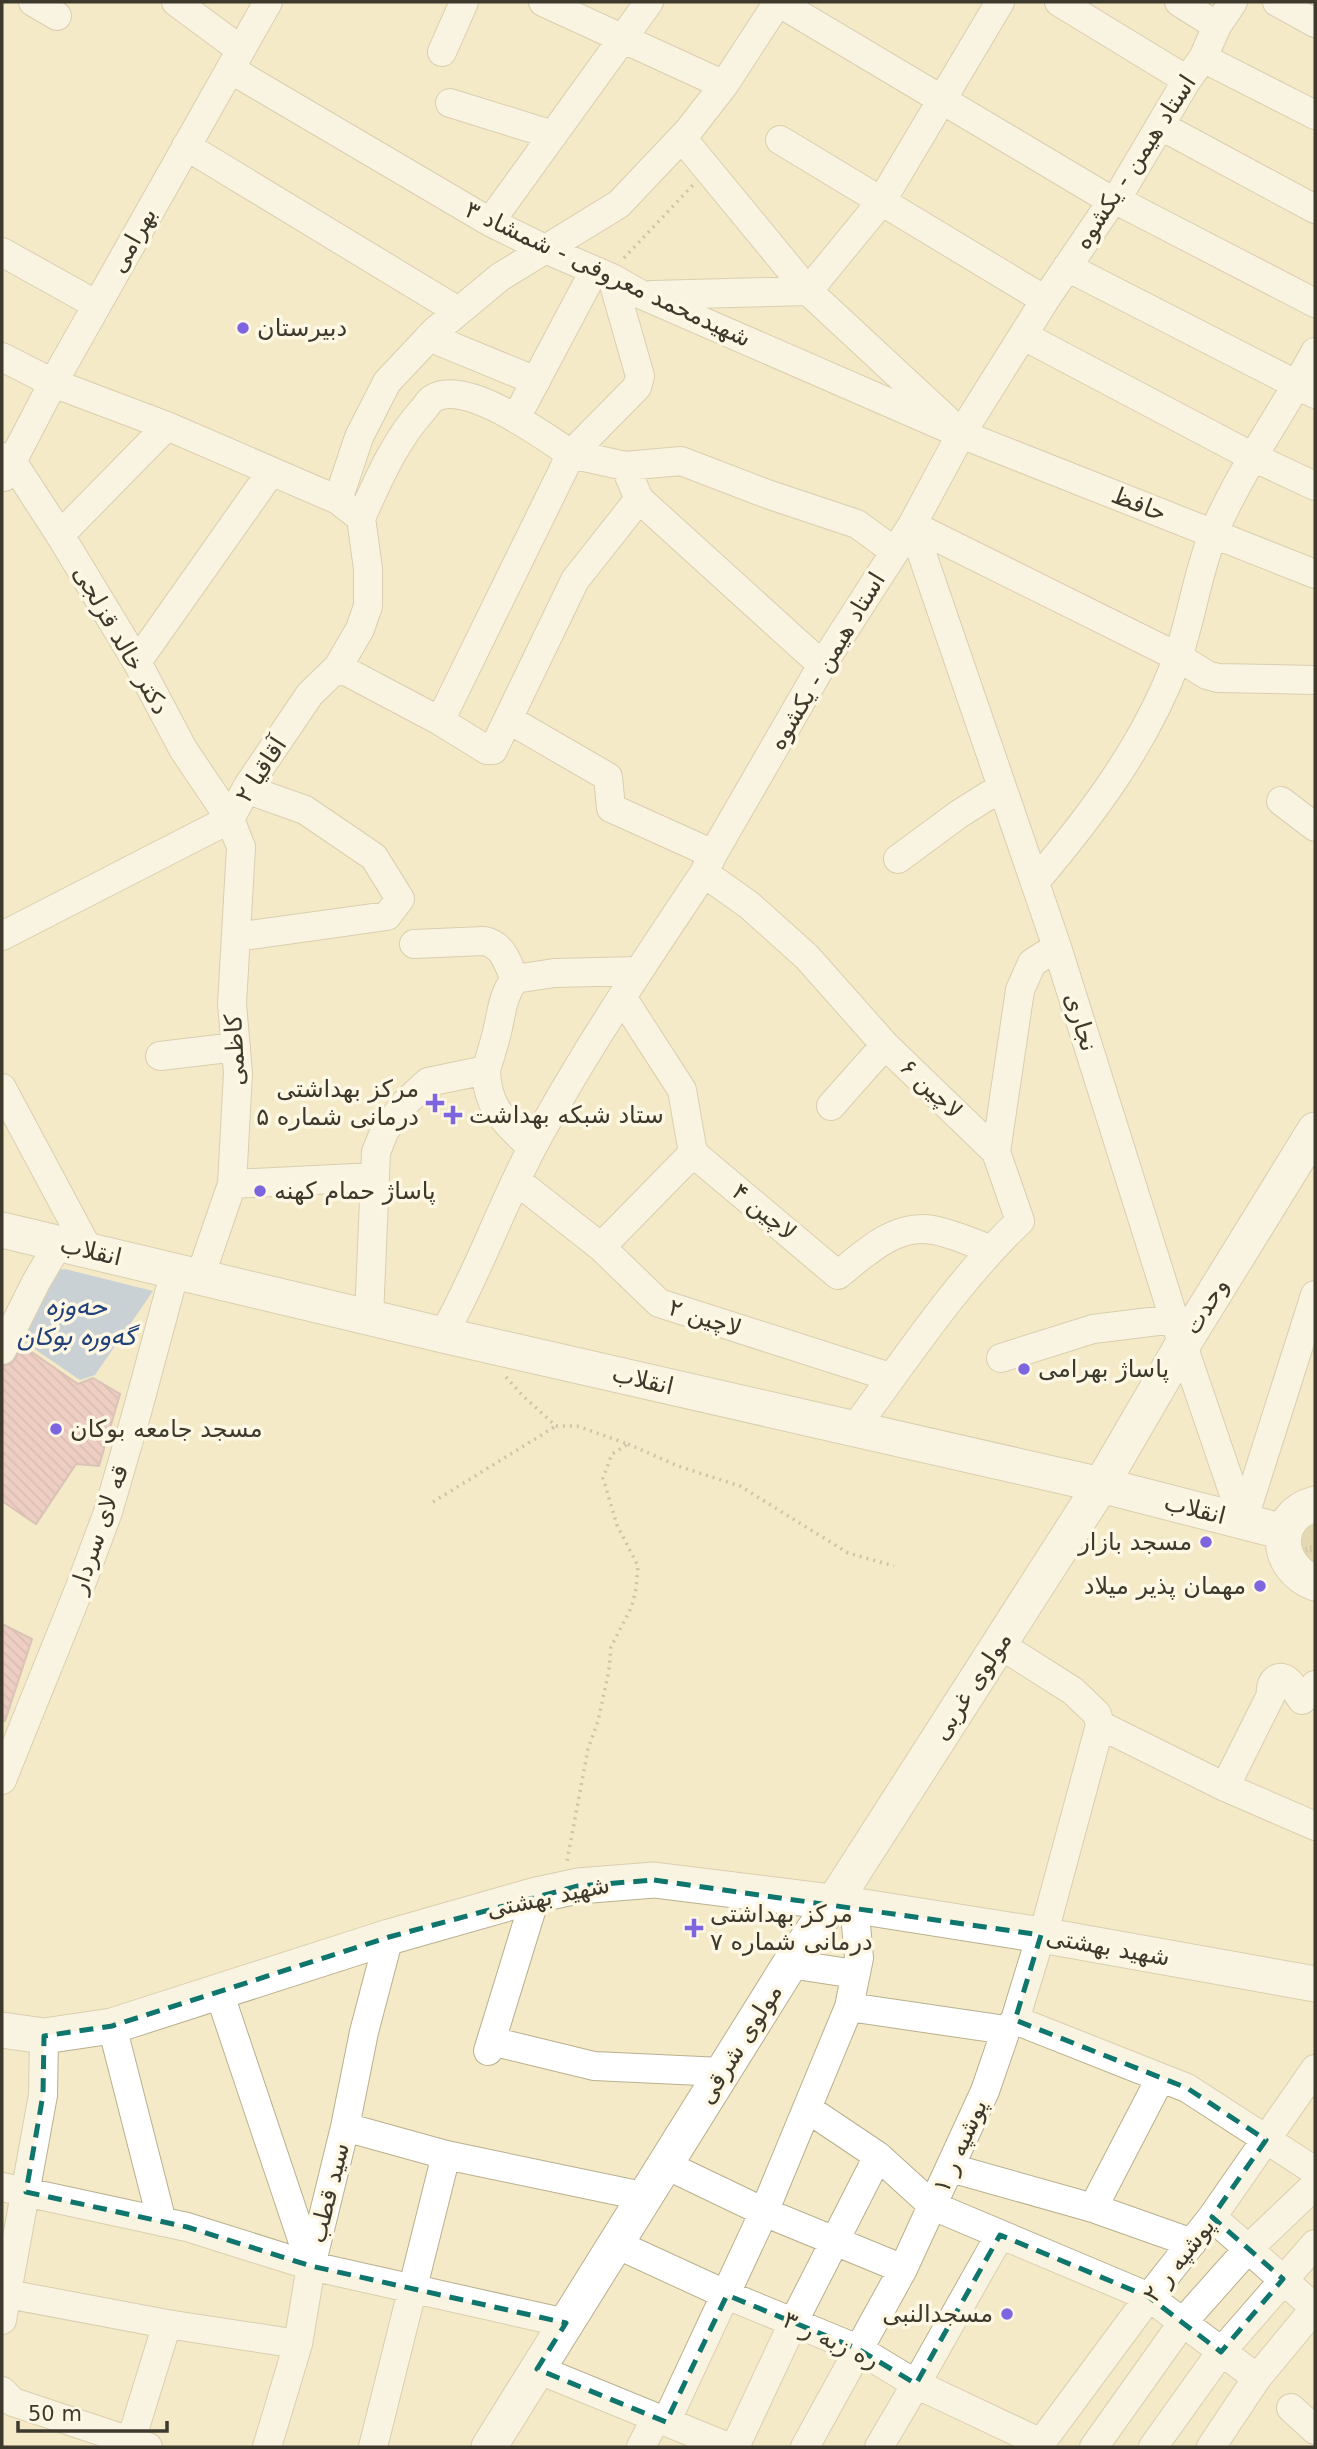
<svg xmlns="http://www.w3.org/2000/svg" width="1317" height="2449" viewBox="0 0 1317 2449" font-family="'DejaVu Sans',Vazirmatn,sans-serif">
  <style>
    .grass { fill: url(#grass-tufts) }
    .water { fill: #98b4e3 }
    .building { fill: url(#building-back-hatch); stroke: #bb96a0; stroke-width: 2 }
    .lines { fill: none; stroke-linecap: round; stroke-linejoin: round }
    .minor-casing { stroke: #b9b08f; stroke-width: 30 }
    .major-casing { stroke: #b9b08f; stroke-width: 37 }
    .path { stroke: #9f9880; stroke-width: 3.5; stroke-dasharray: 2 5; stroke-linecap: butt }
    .minor { stroke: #fff; stroke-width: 28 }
    .major { stroke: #fff; stroke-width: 35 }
    .marked { fill: none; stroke: #0f766e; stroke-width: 5; stroke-dasharray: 14 9; stroke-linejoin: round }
    .poi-dot { fill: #7d65e0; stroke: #fdf7e3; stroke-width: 2.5 }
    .labels { text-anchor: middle; stroke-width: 7; stroke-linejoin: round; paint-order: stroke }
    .street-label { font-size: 24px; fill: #3d392c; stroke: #fdf7e3 }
    .poi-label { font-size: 24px; fill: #3d392c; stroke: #fdf7e3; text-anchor: start }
    .water-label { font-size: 26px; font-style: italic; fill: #21407a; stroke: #fdf7e3 }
  </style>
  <defs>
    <pattern id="grass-tufts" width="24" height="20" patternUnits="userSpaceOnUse" patternTransform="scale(1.75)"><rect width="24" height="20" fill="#d0c396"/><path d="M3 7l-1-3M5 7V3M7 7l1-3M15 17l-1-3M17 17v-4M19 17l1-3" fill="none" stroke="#aa9f7b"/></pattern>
    <pattern id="building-back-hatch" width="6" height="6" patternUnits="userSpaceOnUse" patternTransform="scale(1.75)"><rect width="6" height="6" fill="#e7aabc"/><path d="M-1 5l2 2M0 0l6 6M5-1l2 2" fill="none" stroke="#bc8b99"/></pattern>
  </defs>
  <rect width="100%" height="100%" fill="#f4eac8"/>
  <path class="grass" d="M 1315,1524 L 1315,1564 L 1302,1556 C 1300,1540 1298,1530 1315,1524 Z"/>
  <path class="water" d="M 65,1269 L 153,1291 L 95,1375 L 80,1380 L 14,1335 L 57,1270 Z"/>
  <path class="building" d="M 23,1346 L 78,1384 L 93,1378 L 120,1394 L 99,1466 L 76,1464 L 36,1524 L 2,1501 L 2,1366 L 12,1363 Z
    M 2,1624 L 32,1639 L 5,1721 L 2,1720 Z"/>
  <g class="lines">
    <defs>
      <path id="minor" d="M 33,2 L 57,16
        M 176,2 L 241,50
        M 543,2 L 724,85
        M 1059,2 L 1187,80
        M 1179,2 L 1217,26
        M 1277,2 L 1315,23
        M 442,52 L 464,2
        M 1203,58 L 1315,115
        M 230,69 L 490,222 L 545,249 L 612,278 L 642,295 L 961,434 L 1315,574
        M 450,103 L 553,135
        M 1161,126 L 1315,209
        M 682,138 L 808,291 L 947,420
        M 780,140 L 1045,300
        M 186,146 L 458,311
        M 1116,200 L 1315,303
        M 490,222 L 649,2
        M 2,252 L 97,305
        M 1067,267 L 1315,394
        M 652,295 L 808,291 L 881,202 L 1000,2
        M 1024,336 L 1253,457 L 1315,486
        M 429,337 L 536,381
        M 2,357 L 53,383 L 167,426 L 338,500 L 361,518 L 368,569 L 368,606 L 360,629 L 338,667 L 310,694 L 249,784 L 230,819 L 2,936
        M 516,418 L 594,271
        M 2,457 L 12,461 L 60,535 L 137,662 L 183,749 L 230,819 L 241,847 L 232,1004 L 238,1073 L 232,1184 L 200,1277
        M 4,477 L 53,383 L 268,2
        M 639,499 L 822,665
        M 338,500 L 359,437 L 387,382 L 435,331 L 500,277 L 619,204 L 689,130 L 724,85 L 778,2 L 1112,201
        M 361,518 C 378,481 394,442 422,411 C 425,408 428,402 432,399 C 465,377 543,436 571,454 L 637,387 L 640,376 L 612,278
        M 912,525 L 1057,947 L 1174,1319 L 1243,1521
        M 912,525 L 1178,657 L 1207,675 L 1218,678 L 1315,680
        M 60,535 L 167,426
        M 137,662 L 271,472
        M 338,667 L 440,721 L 571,454 L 625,466 L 681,461 L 770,495 L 857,524 L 894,551
        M 508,719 L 608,777 L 611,808 L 713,854
        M 440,721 L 487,750 L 493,750 L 575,580 L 639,499 L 625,466
        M 1281,801 L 1315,827
        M 898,859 L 959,814 L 1002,787
        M 704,873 L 749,905 L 807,957 L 885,1045 L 996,1152 L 1020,990 L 1032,963 L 1057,947
        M 1035,882 C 1092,815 1146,743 1177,659 C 1192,618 1197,573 1214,532 C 1241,469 1283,412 1315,352
        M 236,937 L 387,916 L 400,899 L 374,857 L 305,810 L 246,789
        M 414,944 L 484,941 C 504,945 507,963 515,979
        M 515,979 L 554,973 L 639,971
        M 622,997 L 682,1090 L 693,1153 L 838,1275 C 865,1253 896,1223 933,1230 C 952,1233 972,1243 990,1249
        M 160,1056 L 236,1047
        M 486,1070 C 487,1110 506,1122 532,1148
        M 2,1088 L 88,1249
        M 831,1106 L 885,1045
        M 517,1181 L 601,1247 L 659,1303 L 890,1377
        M 232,1184 L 375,1177 L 376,1152 L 385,1130 L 406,1102 L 428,1082 L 486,1070 C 490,1057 494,1045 497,1032 C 502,1012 502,996 515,979
        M 601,1247 L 693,1153
        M 369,1317 L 375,1177
        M 443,1335 C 477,1275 500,1209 532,1148 C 583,1053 644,963 704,873 L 713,854 L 822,665 L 912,525 L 961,434 L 1045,300 L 1112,201 L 1116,200 L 1187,80 L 1203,58 L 1217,26 L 1233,2
        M 2,1350 L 36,1282 L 59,1243
        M 1001,1358 L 1093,1329 L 1174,1319
        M 854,1429 C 907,1358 956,1282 1020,1221 L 996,1152
        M 1243,1521 L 1315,1295
        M 999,1644 L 1073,1691 L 1097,1714 L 1100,1725 L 1225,1787 L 1315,1826
        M 2,1780 L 80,1587 L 108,1512 L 137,1412 L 175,1271
        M 1225,1787 L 1271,1695 C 1269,1684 1277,1672 1288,1681 C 1293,1685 1298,1695 1302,1700 L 1315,1685
        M 1047,1921 L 1100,1725
        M 790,1964 L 855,1974
        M 219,1992 L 311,2266
        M 849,2007 L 1006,2030
        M 1015,2020 L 1187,2088 L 1315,2171
        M 112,2026 L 162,2222
        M 491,2041 L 594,2066 L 722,2072
        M 488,2051 L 536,1895
        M 808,2109 L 878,2156 L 933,2206 L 1149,2297 L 1257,2378
        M 345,2127 L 446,2155 L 647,2197
        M 666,2165 L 764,2212 L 903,2269
        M 951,2168 L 1093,2208 L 1192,2243
        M 2,2187 L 187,2227 L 311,2266 L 566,2323
        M 1093,2208 L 1160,2079
        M 1212,2217 L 1315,2308
        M 616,2244 L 727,2295 L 858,2349 L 916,2384 L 1041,2443
        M 2,2293 L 167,2324 L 298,2344
        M 2,2320 L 43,2095 L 44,2036
        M 537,2369 L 728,2447
        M 2,2391 L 13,2402 L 148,2447
        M 1291,2408 L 1315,2430
        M 666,2422 L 764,2212 L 849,2007 L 859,1958 L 855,1914 L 832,1902
        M 129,2447 L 167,2324
        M 267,2447 L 298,2344 L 311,2266 L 345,2127 L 364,2032 L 389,1937
        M 373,2447 L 446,2155
        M 641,2447 L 656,2418
        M 735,2447 L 794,2321 L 878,2156
        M 805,2447 L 903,2269 L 985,2091 L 1006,2030 L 1015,2020 L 1041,1935
        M 879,2447 L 916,2384 L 1000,2235
        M 1038,2447 L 1149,2297 L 1212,2217 L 1315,2069
        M 1094,2447 L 1183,2322 L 1247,2250 L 1315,2185
        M 1153,2447 L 1221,2352 L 1315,2244
        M 1211,2447 L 1257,2378 L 1315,2308"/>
      <path id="major" d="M 2,1230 L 443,1335 L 1101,1485 L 1284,1532
        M 1315,1504 C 1271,1516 1275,1568 1315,1583
        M 2,2030 L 44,2036 L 112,2026 L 389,1937 L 536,1895 L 578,1886 L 654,1880 L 832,1902 L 1041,1935 L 1315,1984
        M 489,2447 L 790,1964 L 843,1888 L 1101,1485 L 1183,1344 L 1315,1130"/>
    </defs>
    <use href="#minor" class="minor-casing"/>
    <use href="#major" class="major-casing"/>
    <path class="path" d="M 624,258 L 693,185
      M 506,1377 L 523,1396 L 556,1426 L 577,1426 L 628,1444 L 612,1454 L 603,1478 L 617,1525 L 638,1566 L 636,1589 L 632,1606 L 611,1647 L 609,1670 L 598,1721 L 588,1749 L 567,1861
      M 628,1444 L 678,1466 L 740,1486 L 848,1553 L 894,1566
      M 433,1502 L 556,1426"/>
    <use href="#minor" class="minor"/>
    <use href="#major" class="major"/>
  </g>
  <path d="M0 0H1317V2449H0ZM 654,1880 L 1041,1935 L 1015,2020 L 1187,2088 L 1266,2140 L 1212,2217 L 1283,2279 L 1221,2352 L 1149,2297 L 1000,2235 L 916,2384 L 858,2349 L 727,2295 L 666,2422 L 537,2369 L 566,2323 L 311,2266 L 187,2227 L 26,2192 L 43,2095 L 44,2036 L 112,2026 L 389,1937 L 578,1886 Z" fill="#f4eac8" fill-opacity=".55" fill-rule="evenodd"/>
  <path class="marked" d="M 654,1880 L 1041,1935 L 1015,2020 L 1187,2088 L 1266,2140 L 1212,2217 L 1283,2279 L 1221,2352 L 1149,2297 L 1000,2235 L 916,2384 L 858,2349 L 727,2295 L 666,2422 L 537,2369 L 566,2323 L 311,2266 L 187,2227 L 26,2192 L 43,2095 L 44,2036 L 112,2026 L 389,1937 L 578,1886 Z"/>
  <g class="poi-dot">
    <circle cx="243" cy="328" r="7"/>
    <path d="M431.5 1092.5h7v7h7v7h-7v7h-7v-7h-7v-7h7z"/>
    <path d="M449.5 1104.5h7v7h7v7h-7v7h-7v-7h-7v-7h7z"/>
    <circle cx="260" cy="1191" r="7"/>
    <circle cx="1024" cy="1369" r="7"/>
    <circle cx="56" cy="1429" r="7"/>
    <circle cx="1206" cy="1542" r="7"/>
    <circle cx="1260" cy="1586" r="7"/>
    <path d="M690.5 1917.5h7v7h7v7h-7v7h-7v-7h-7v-7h7z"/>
    <circle cx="1007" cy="2314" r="7"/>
  </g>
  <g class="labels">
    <g class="street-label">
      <text transform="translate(1135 162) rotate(-57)" y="8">استاد هیمن - یکشوه</text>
      <text transform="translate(133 240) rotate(-61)" y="8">بهرامی</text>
      <text transform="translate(608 274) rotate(25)" y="8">شهیدمحمد معروفی - شمشاد ۳</text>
      <text transform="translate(1139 504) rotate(21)" y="8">حافظ</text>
      <text transform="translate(121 640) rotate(60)" y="8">دکتر خالد قزلجی</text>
      <text transform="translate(827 661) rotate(-59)" y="8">استاد هیمن - یکشوه</text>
      <text transform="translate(261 770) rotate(-57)" y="8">آقاقیا ۲</text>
      <text transform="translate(1081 1022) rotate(73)" y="8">نجاری</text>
      <text transform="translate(235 1050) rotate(-93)" y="8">کاظمی</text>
      <text transform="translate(931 1089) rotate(44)" y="8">لاچین ۶</text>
      <text transform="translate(764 1212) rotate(40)" y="8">لاچین ۴</text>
      <text transform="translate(91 1251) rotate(13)" y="8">انقلاب</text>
      <text transform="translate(1206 1306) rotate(-58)" y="8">وحدت</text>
      <text transform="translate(705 1318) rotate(18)" y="8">لاچین ۲</text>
      <text transform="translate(643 1380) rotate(13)" y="8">انقلاب</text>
      <text transform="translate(1195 1509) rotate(14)" y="8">انقلاب</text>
      <text transform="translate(99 1529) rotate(-71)" y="8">قه لای سردار</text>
      <text transform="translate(972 1686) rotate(-57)" y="8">مولوی غربی</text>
      <text transform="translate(548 1897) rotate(-12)" y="8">شهید بهشتی</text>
      <text transform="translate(1108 1947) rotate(10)" y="8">شهید بهشتی</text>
      <text transform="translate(740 2044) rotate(-58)" y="8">مولوی شرقی</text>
      <text transform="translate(960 2146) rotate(-66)" y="8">۱ پوشپه ر</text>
      <text transform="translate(329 2193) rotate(-76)" y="8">سید قطب</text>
      <text transform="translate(1179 2260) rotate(-52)" y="8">پوشپه ر ۲</text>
      <text transform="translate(831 2340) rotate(25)" y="8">ره زبه ر ۳</text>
    </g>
    <g class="poi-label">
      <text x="257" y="336">دبیرستان</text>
      <text x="419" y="1097" text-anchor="end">مرکز بهداشتی<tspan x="419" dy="28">درمانی شماره ۵</tspan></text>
      <text x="469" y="1123">ستاد شبکه بهداشت</text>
      <text x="274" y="1199">پاساژ حمام کهنه</text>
      <text x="1038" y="1377">پاساژ بهرامی</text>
      <text x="70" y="1437">مسجد جامعه بوکان</text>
      <text x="1192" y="1550" text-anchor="end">مسجد بازار</text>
      <text x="1246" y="1594" text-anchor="end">مهمان پذیر میلاد</text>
      <text x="710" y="1922">مرکز بهداشتی<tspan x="710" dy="28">درمانی شماره ۷</tspan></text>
      <text x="993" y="2322" text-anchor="end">مسجدالنبی</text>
    </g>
    <g class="water-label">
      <text x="76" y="1315">حه‌وزه<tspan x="76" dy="30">گه‌وره بوکان</tspan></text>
    </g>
  </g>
  <rect width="1317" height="2449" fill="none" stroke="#3d392c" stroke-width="7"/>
  <path d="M18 2421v10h149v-10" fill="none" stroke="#3d392c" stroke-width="3.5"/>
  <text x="28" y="2421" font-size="21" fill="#3d392c" stroke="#fdf7e3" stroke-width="5" paint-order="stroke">50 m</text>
</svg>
